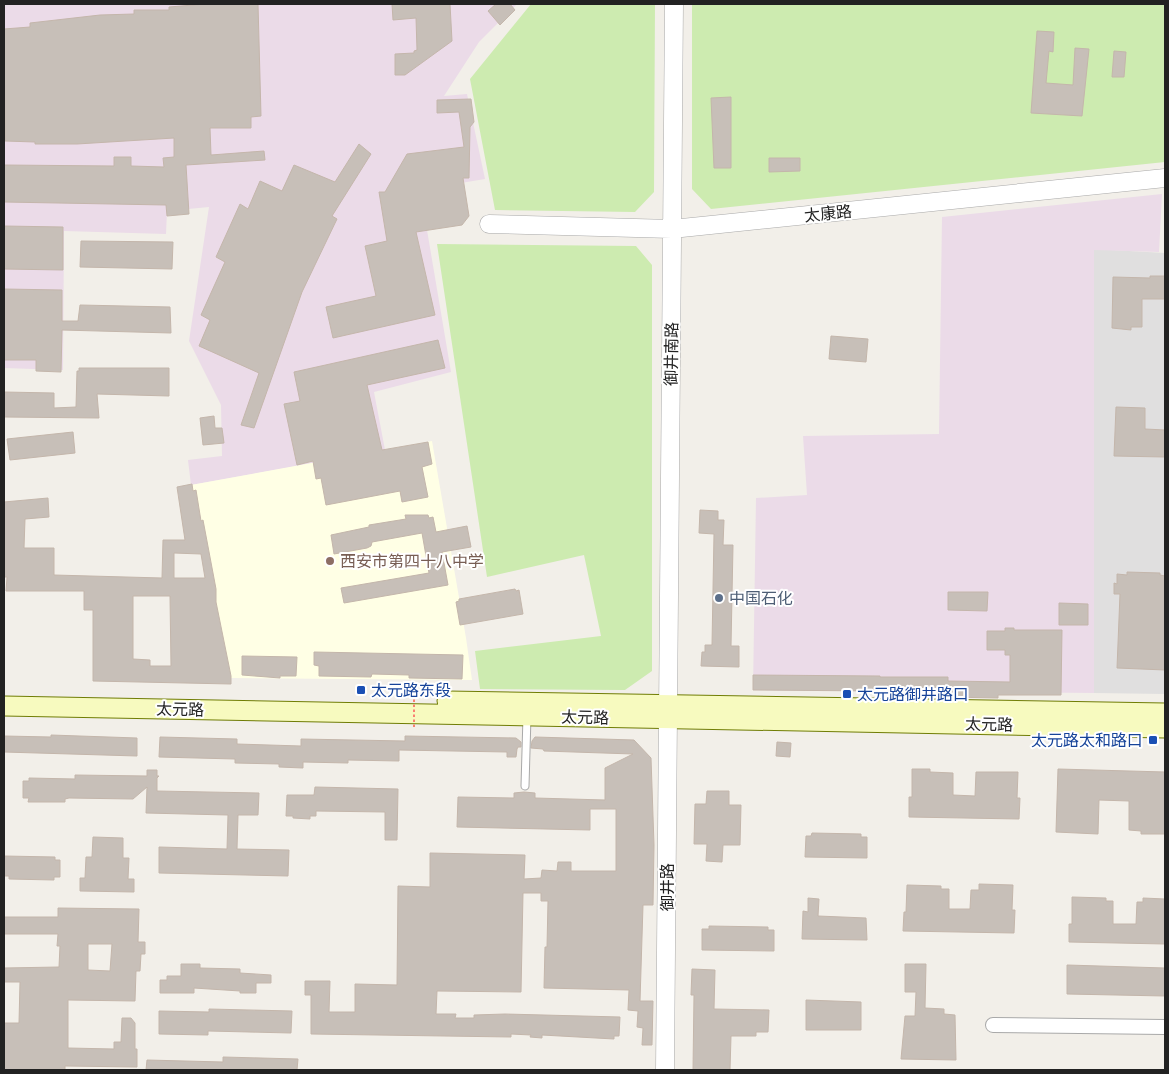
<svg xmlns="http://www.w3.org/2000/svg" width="1169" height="1074" viewBox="0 0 1169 1074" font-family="'DejaVu Sans','Noto Sans SC',sans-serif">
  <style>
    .residential { fill: #e0dfdf }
    .industrial { fill: #ebdbe8 }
    .education { fill: #ffffe5 }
    .grass { fill: #cdebb0 }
    .building { fill: #c7bfb8; stroke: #c4b6ab; fill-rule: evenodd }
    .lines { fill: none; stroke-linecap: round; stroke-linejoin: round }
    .service-casing { stroke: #a9a9a9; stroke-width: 9 }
    .minor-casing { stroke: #a9a9a9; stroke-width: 16 }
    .tertiary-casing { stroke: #a9a9a9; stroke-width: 19 }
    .secondary-casing { stroke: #707d05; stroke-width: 21 }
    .service { stroke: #fff; stroke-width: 7 }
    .minor { stroke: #fff; stroke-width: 14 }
    .tertiary { stroke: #fff; stroke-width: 18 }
    .secondary { stroke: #f7fabf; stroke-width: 19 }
    .path-bridge { stroke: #fa8072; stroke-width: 2; stroke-dasharray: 2.5 2.5; stroke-linecap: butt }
    .education-dot { fill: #8d6e63; stroke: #fff; stroke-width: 2 }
    .service-dot { fill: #5c6f8a; stroke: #fff; stroke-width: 2 }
    .transit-dot { fill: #1a4fb4; stroke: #fff; stroke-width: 2 }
    .labels { text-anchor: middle; stroke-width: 4; stroke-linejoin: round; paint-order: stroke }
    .street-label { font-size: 16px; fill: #222; stroke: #fff }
    .education-label { font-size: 16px; fill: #785e54; stroke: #fff; text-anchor: start }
    .service-label { font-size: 16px; fill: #4e5e75; stroke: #fff; text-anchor: start }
    .transit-label { font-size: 16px; fill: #164399; stroke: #fff; text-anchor: start }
  </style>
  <rect width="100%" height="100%" fill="#f2efe9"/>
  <path class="residential" d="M 1094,249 L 1165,253 L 1165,694 L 1094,693 Z"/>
  <path class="industrial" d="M 4,4 L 517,4 L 479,42 L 444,96 L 467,94 L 485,179 L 461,183 L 427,230 L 451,372 L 374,392 L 385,450 L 191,485 L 188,460 L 222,456 L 221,405 L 189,341 L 209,207 L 167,211 L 166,234 L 64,231 L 63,370 L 4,368 Z
    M 1162,194 L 1159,252 L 1094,250 L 1094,693 L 753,690 L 756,498 L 807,495 L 803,436 L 939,434 L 942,217 Z"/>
  <path class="education" d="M 432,441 L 466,638 L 472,680 L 231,678 L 191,485 Z"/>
  <path class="grass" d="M 531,4 L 655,4 L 654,192 L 635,212 L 495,210 L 470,79 Z
    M 692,4 L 1165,4 L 1165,162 L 711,209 L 692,189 Z
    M 437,244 L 636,246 L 652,265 L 652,671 L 625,690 L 480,689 L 475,651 L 601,636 L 584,555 L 487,577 Z"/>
  <path class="building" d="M 205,4 L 258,4 L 261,116 L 251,117 L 251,128 L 210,128 L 211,155 L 264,151 L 265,160 L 186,165 L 189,214 L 167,216 L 166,205 L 4,202 L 4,165 L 114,166 L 114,157 L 131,157 L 131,166 L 164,167 L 163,158 L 174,157 L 174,138 L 77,144 L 35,144 L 35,142 L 5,141 L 4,29 L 30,27 L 30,23 L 100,15 L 134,14 L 134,10 L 169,10 L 169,7 Z
    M 392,4 L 450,4 L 452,41 L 405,75 L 395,75 L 395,54 L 414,53 L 414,51 L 417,50 L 416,18 L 393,20 Z
    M 496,4 L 510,4 L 515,10 L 500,25 L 488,11 Z
    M 1037,31 L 1054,32 L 1053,52 L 1049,51 L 1046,83 L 1073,85 L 1075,48 L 1089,49 L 1082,116 L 1031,113 Z
    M 1114,51 L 1126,52 L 1124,77 L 1112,77 Z
    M 731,97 L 731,168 L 714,168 L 711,98 Z
    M 471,99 L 474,122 L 470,127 L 469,178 L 463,178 L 469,216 L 462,225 L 416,232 L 435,315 L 333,338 L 326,307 L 376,296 L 365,246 L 387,241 L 379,192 L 385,192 L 407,154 L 464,147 L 459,112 L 437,113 L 437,100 Z
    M 359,144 L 371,154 L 332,216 L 337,219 L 302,292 L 254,428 L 241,425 L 259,373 L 199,346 L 210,320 L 201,315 L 225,262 L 216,257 L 240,204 L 248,209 L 260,181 L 282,191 L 294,165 L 335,182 Z
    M 769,158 L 800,158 L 800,171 L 769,172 Z
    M 4,226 L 63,227 L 63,270 L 4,269 Z
    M 81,241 L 173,242 L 172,269 L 80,267 Z
    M 1150,276 L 1165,276 L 1165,299 L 1142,299 L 1142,327 L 1131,327 L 1131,330 L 1112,328 L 1113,277 L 1150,278 Z
    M 4,289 L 62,290 L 62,321 L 78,321 L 80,305 L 170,307 L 171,333 L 62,330 L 61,372 L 36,371 L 36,360 L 4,360 Z
    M 831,336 L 868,339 L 866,362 L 829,359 Z
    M 438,340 L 445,368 L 367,385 L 382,450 L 428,442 L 432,464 L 422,467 L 428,497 L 402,502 L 400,491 L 326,505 L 321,478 L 316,479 L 313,461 L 297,465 L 284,404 L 300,401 L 294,372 Z
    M 79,368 L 169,368 L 169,396 L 97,394 L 99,418 L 4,417 L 4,392 L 54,393 L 54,408 L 76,407 L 77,371 L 79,371 Z
    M 1116,407 L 1145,408 L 1145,429 L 1165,430 L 1165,457 L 1114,456 Z
    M 214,416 L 215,428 L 222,428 L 224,443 L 203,445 L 200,418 Z
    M 73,432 L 75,453 L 10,460 L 7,439 Z
    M 192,484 L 193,491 L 196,490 L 201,521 L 203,520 L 216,589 L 216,602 L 231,676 L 231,684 L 93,681 L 93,610 L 84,610 L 84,591 L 6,591 L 7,577 L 4,577 L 4,502 L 48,498 L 49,517 L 25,519 L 24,548 L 54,548 L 54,575 L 162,578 L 163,540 L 185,540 L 177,487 ZM 174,553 L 201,554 L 205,578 L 174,578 ZM 133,596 L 170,596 L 171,666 L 150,666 L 150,660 L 133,659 Z
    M 700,510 L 718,511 L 718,520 L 724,520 L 723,545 L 733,545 L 731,646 L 739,646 L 739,667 L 701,666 L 702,652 L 705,652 L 705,645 L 712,645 L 714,534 L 699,533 Z
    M 405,515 L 428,515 L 429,518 L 433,517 L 436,532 L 467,526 L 471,547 L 442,552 L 448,585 L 344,603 L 341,588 L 429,573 L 422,533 L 372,542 L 371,546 L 367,548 L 334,554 L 331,535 L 369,527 L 369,525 L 406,519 Z
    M 1127,572 L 1160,573 L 1160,575 L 1165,576 L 1165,670 L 1117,668 L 1120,594 L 1114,594 L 1114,583 L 1117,584 L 1117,574 L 1127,575 Z
    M 515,589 L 516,591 L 519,590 L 523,614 L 460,625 L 456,602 L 459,601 L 459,599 Z
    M 948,592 L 988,592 L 987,611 L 948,610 Z
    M 1059,603 L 1088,604 L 1088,625 L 1059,625 Z
    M 1005,628 L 1014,628 L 1014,630 L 1062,630 L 1061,695 L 998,695 L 998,698 L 948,697 L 948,693 L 880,694 L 880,691 L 753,690 L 753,675 L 880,676 L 880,677 L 948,677 L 948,681 L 1010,682 L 1010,655 L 1005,655 L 1005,650 L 987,650 L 987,631 L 1005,631 Z
    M 314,652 L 463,655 L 462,679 L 409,678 L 409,675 L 372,674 L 371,677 L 319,676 L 319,666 L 314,665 Z
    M 242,656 L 297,657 L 296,676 L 280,676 L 280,678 L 242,675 Z
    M 51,735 L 137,738 L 137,756 L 4,752 L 4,736 L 51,737 Z
    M 405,736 L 516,738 L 521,742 L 521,747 L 518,747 L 517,749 L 516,757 L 507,757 L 507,752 L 399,750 L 399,761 L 348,760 L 348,763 L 303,762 L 303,768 L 279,767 L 279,764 L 235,763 L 235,759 L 159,757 L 160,737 L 237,739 L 237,744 L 301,746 L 301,739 L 405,741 Z
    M 535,737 L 634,740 L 651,758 L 654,845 L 653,905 L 643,905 L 640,1001 L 653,1001 L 652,1045 L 642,1045 L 643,1028 L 637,1027 L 638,1011 L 628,1010 L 629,990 L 544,988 L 545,947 L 547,947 L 548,901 L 541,901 L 541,893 L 523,893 L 521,992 L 437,991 L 436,1014 L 456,1014 L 455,1018 L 474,1018 L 474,1015 L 505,1014 L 620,1017 L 619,1036 L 614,1036 L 614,1039 L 542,1035 L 542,1038 L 530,1037 L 531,1035 L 511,1034 L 511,1037 L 311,1034 L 311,995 L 305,995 L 305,981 L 330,981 L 329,1012 L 355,1012 L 355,984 L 397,985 L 398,886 L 430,887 L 430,853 L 525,855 L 524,879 L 541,878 L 542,870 L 557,871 L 558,862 L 571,862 L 571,871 L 616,871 L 616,809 L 590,809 L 590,830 L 457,827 L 458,797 L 514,798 L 514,793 L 524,792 L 535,793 L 535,798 L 605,800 L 605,768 L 633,754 L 544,751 L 543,749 L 531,748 L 532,741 Z
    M 777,742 L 791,743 L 790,757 L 776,756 Z
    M 912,769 L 930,769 L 930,772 L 953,773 L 953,795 L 975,796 L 976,772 L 1018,772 L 1017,798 L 1020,798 L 1019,819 L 909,817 L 909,797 L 912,797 Z
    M 1058,769 L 1165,772 L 1165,834 L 1141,834 L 1141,831 L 1129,830 L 1129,801 L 1099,800 L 1098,834 L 1056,832 Z
    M 147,770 L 157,770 L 157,776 L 159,776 L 157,778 L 157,791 L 259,793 L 258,815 L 238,815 L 237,849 L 289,850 L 288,876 L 159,873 L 159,847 L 227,849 L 228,815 L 146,813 L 147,787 L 133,799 L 69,798 L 65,799 L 65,802 L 28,802 L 29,798 L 23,798 L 23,781 L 29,781 L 29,778 L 75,779 L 75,775 L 147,776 Z
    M 315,787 L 398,789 L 397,840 L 385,840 L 385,812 L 316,811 L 316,816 L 310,816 L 310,819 L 293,818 L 293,816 L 286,816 L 287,795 L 314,795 Z
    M 707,791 L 729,791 L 729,805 L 741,805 L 740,845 L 723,845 L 722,862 L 706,861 L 707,844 L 694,844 L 695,804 L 706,804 Z
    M 812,833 L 861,834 L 861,837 L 867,837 L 867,858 L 805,857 L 806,836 L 811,836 Z
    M 93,837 L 123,838 L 123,858 L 129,858 L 128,879 L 134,879 L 134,892 L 80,891 L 80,878 L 85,878 L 86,857 L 92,857 Z
    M 4,856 L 55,857 L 55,860 L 60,860 L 60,877 L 54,877 L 54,880 L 9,879 L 9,876 L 4,876 Z
    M 979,884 L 1013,885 L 1012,910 L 1015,910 L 1014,933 L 903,931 L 904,912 L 906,912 L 907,885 L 941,886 L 941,889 L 949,889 L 949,909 L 970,909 L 971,890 L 979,890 Z
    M 1072,897 L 1106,898 L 1106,901 L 1113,901 L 1113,924 L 1136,924 L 1137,902 L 1143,902 L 1143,898 L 1165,899 L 1165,944 L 1069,942 L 1069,924 L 1072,924 Z
    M 808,898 L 819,899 L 818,916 L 866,918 L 867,940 L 802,939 L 803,911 L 808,912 Z
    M 58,908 L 139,909 L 138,942 L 145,942 L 145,954 L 141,954 L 140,971 L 136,971 L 135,1001 L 68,1000 L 68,1048 L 114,1049 L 114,1042 L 121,1042 L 122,1018 L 131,1018 L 135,1023 L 135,1049 L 137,1049 L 137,1067 L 65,1066 L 65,1070 L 4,1070 L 4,1023 L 19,1023 L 20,982 L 4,982 L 4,968 L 59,967 L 60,946 L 57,946 L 58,934 L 4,934 L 4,917 L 58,917 ZM 88,944 L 112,944 L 110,971 L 88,970 Z
    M 709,926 L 768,927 L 768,930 L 774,930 L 774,951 L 702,950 L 702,929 L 709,929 Z
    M 181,964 L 200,964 L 200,968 L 240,969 L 240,973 L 271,975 L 271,983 L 256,983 L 256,993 L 240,993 L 240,991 L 194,988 L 194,993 L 160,993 L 160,980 L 167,980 L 167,976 L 181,976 Z
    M 905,964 L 926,964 L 925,1008 L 944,1009 L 944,1014 L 955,1015 L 956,1060 L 901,1059 L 905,1016 L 915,1016 L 916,992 L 905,992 Z
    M 1067,965 L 1165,968 L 1165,996 L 1067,994 Z
    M 692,969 L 715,970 L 714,1009 L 769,1010 L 768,1032 L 756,1032 L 756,1036 L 731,1036 L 730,1070 L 693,1070 L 694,995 L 691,995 Z
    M 806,1000 L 861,1002 L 861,1030 L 806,1030 Z
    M 209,1009 L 292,1011 L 291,1033 L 208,1031 L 208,1035 L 159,1034 L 159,1011 L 209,1012 Z
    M 223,1057 L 298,1059 L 297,1070 L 146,1070 L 147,1060 L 223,1062 Z"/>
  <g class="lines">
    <defs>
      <path id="service" d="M 525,786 L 527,716"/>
      <path id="minor" d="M 993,1025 L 1165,1027"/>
      <path id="tertiary" d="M 489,224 L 672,229 L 1165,178
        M 665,1070 L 674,4"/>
      <path id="secondary" d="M 447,701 L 1165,713
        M 4,706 L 1165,728"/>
    </defs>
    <use href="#service" class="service-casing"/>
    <use href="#minor" class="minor-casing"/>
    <use href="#tertiary" class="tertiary-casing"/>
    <use href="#secondary" class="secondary-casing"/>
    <use href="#service" class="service"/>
    <use href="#minor" class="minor"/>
    <use href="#tertiary" class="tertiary"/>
    <use href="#secondary" class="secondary"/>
    <path class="path-bridge" d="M 414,727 L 414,684"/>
  </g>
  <circle class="education-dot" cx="330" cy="561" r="5"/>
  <circle class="service-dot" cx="719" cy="598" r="5"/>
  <g class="transit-dot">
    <rect x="356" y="685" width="10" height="10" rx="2.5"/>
    <rect x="842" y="689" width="10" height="10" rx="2.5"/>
    <rect x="1148" y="735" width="10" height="10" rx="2.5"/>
  </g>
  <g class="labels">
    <g class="street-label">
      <text transform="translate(828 213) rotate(-6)" y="6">太康路</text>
      <text transform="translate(671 354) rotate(-89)" y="6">御井南路</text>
      <text transform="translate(180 709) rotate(1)" y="6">太元路</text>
      <text transform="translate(585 717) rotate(1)" y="6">太元路</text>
      <text transform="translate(989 724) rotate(1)" y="6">太元路</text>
      <text transform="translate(667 887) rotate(-90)" y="6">御井路</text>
    </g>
    <g class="education-label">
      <text x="340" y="567">西安市第四十八中学</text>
    </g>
    <g class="service-label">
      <text x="729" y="604">中国石化</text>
    </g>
    <g class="transit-label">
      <text x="371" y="696">太元路东段</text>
      <text x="857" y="700">太元路御井路口</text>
      <text x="1143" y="746" text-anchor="end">太元路太和路口</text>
    </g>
  </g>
  <rect width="1169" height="1074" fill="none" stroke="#222222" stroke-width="10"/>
</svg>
